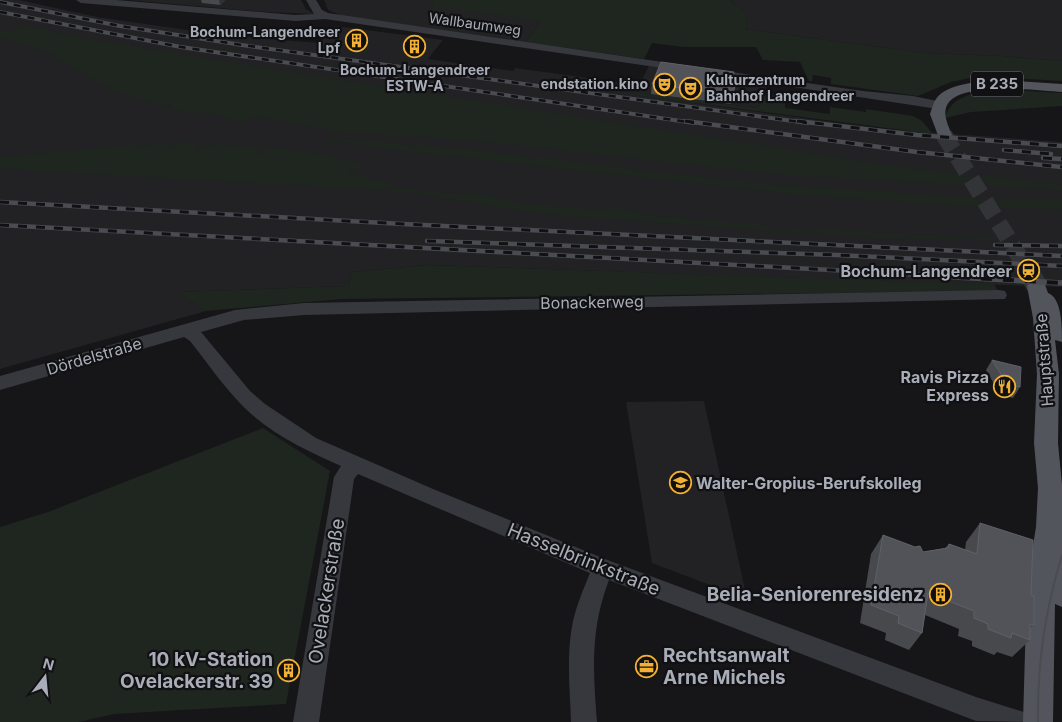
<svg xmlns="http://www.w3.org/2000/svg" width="1062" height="722" viewBox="0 0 1062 722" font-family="Inter,sans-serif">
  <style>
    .built { fill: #222225 }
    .green { fill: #1e261f }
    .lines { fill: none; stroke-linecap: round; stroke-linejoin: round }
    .major-tunnel-far1 { stroke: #333438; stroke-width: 17; stroke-dasharray: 17 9; stroke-linecap: butt }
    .major-tunnel { stroke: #333438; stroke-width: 21; stroke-dasharray: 21 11; stroke-linecap: butt }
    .minor { fill: #37383d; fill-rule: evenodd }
    .major { fill: #53555c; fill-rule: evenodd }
    .tram { stroke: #4a4c52; stroke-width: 2 }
    .rail-far2-casing { stroke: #4a4c52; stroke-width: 4 }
    .rail-far1-casing { stroke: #4a4c52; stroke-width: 4.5 }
    .rail-casing { stroke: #4a4c52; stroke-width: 5.5 }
    .rail-far2 { stroke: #111113; stroke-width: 2.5; stroke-dasharray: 7; stroke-linecap: butt }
    .rail-far1 { stroke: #111113; stroke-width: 3; stroke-dasharray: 9; stroke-linecap: butt }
    .rail { stroke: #111113; stroke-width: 4; stroke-dasharray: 11; stroke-linecap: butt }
    .wall { fill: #47494d }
    .shaded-wall { fill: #2f3033 }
    .building { fill: #525359; stroke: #5f6168 }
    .labels { text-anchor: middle; stroke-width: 4.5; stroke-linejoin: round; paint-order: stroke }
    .far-street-label { font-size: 14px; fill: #a8adb8; stroke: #111113 }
    .far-poi-label { font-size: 14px; font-weight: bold; fill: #a8adb8; stroke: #111113; text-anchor: end }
    .shield { fill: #111113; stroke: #7b7e86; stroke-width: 1 }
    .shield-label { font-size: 15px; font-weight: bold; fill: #a8adb8 }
    .poi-label { font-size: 16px; font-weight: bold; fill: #a8adb8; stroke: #111113; text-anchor: end }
    .street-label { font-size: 16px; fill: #a8adb8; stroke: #111113 }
    .near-street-label { font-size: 19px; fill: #a8adb8; stroke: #111113 }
    .near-poi-label { font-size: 19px; font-weight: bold; fill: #a8adb8; stroke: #111113; text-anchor: end }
  </style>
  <rect width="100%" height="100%" fill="#161618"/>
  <path class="built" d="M 0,0 L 19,0 L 97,17 L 221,35 L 319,43 L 335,26 L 443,40 L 428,59 L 513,71 L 515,68 L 639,85 L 649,66 L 735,78 L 766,84 L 765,93 L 756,93 L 760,98 L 758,108 L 644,93 L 636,92 L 634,95 L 883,129 L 1062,142 L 1062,287 L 428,265 L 352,272 L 348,286 L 178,292 L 206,311 L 0,369 Z
    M 128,0 L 301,0 L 306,9 L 314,14 L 266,12 Z
    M 324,0 L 432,0 L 434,13 L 441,0 L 492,0 L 540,21 L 526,42 L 343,16 L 328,10 Z
    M 732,0 L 1062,0 L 1062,61 L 1001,56 L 924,53 L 746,29 L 747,13 L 731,2 Z
    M 704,401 L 747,599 L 652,563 L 626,402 Z"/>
  <path class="green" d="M 432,0 L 732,0 L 731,2 L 747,13 L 746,29 L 924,53 L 1001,56 L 1062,61 L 1062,81 L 996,77 L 970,78 L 951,82 L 918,96 L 831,84 L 831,78 L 813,75 L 812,81 L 809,81 L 800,62 L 763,60 L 756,47 L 683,47 L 652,43 L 644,59 L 526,42 L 540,21 L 440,7 L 433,14 Z
    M 24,25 L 65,35 L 271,69 L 887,165 L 958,174 L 960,176 L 980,177 L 979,175 L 1062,185 L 1062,190 L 785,175 L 467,140 L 346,133 L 253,116 L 245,123 L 207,112 L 200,114 L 169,109 L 173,106 L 168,104 L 164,106 L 112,90 L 46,52 L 6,38 L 0,40 L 0,30 L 9,32 Z
    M 992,90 L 1013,90 L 1062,93 L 1062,106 L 971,112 L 945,118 C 950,97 973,93 992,90 Z
    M 636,92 L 758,108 L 760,98 L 753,97 L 753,94 L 772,94 L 785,101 L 785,108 L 830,114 L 830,107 L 866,112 L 866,109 L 913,116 L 922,121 L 933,134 L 633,95 Z
    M 327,138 L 405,143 L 404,146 L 415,147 L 416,144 L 529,156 L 529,159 L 535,159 L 538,157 L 634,169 L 635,172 L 642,173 L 644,170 L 753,183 L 972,198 L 974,200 L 1062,200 L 1062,209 L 978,207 L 802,195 L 378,148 L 326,140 Z
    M 172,142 L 168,147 L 176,148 L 180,142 L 199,143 L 195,149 L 203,150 L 211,144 L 261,147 L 258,153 L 264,154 L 269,147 L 322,154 L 363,164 L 360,168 L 351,168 L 348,172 L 395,185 L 386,190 L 0,169 L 0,157 L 139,144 L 138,149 L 145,148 L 149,143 Z
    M 393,188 L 415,189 L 452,195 L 478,193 L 519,203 L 598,210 L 612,208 L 635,210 L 639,214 L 670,218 L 677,215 L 685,219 L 701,221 L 707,219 L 739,224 L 758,224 L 771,228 L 812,231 L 816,228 L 903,235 L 992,238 L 994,240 C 898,241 802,233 706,226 C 647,221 587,219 528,212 C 482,206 436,194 390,191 Z
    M 428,265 L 994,284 L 998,291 L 342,299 L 206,311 L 177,292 L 348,286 L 352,272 Z
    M 263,428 L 330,471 L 286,704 L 114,714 L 79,722 L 0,722 L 0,527 L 48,512 Z"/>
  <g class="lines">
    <path class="major-tunnel-far1" d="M 944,135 L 1032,277"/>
    <path class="major-tunnel" d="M 1031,276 L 1037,286"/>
    <path class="minor" d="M 76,0 L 116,0 L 295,15 L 314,14 L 306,0 L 316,0 L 322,10 L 328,13 L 683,65 L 689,68 L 683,71 L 325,19 L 295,21 L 81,3 Z
      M 711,69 L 863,91 L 913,96 L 942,102 L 944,105 L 938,109 L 707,74 L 705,72 Z
      M 999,290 L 1005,291 L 1007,295 L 1005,299 L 304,315 L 244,320 L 201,332 L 250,391 L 265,404 L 316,438 L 433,489 L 610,561 L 976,697 L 1027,713 L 1031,722 L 976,721 L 609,580 C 590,629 593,671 597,722 L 571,722 C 570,689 566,654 573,621 C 577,604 584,588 590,573 L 358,474 L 354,479 L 319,722 L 293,722 L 334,477 L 341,466 C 305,450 265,431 238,401 C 221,383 206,361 190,341 L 184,337 L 0,390 L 0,376 L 235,310 L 304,303 Z"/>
    <path class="major" d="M 1001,80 L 1062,84 L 1062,92 C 1038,90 965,82 949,102 C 941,112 948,125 952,135 L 949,138 L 939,138 L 930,114 C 932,109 933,103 936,99 C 946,83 983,81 1001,80 Z
      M 1037,280 L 1044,282 L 1048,293 C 1062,298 1062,327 1062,342 L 1055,340 L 1059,374 L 1058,443 L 1062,485 L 1062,607 L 1055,604 L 1053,722 L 1023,722 L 1026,617 L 1031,558 L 1036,527 L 1038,488 L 1034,443 L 1037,374 L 1033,318 L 1027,286 L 1030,282 Z"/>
    <path class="tram" d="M 1038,722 C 1037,664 1045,610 1062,555"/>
    <defs>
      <path id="rail-far2" d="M 0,2 L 120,26 L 242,45 L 807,123
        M 0,12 L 181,47 L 694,123"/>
      <path id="rail-far1" d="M 685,121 L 917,152 L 1062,167
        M 797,121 L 917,135 L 1062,146
        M 1004,150 L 1051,154
        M 1043,158 L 1062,159
        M 0,202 L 403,224 L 1062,256
        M 0,225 L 960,277
        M 427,241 L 837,255 L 1062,266
        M 995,245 L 1062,246"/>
      <path id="rail" d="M 937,276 L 1062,283"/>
    </defs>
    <use href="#rail-far2" class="rail-far2-casing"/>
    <use href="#rail-far1" class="rail-far1-casing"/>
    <use href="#rail" class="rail-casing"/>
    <use href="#rail-far2" class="rail-far2"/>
    <use href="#rail-far1" class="rail-far1"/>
    <use href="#rail" class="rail"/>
  </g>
  <path class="wall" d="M 201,0 L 225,0 L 220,5 L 202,3 Z
    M 733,76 L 737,76 L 731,104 L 651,94 L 652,84 Z
    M 992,360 L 1020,387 L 1013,398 L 1000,394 L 986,370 Z
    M 980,523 L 1031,595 L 1034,625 L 1030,628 L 1030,640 L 1012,657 L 997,652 L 994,655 L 972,646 L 972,641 L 958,636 L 959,629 L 925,615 L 922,633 L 909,650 L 885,640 L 886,633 L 860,623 L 871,554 L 883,535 L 923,552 L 945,548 L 949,544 L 965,550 L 966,542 Z"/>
  <path class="shaded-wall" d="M 219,0 L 225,0 L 220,5 Z"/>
  <path class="building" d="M 661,62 L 734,72 L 733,76 L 737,76 L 733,95 L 652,84 Z
    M 992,360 L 1021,367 L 1020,387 L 1007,384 Z
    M 980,523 L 1033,540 L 1031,595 L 1034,596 L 1034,625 L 1030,624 L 1030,640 L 1012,633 L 1011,638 L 988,629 L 988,624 L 974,618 L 974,611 L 928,593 L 922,633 L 898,623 L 899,616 L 871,605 L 883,535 L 915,547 L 920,546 L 923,552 L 948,548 L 949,544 L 977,554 Z"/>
  <defs>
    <symbol id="building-ring" viewBox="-11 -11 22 22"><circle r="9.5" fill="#111113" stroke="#f2b134" stroke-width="1.5"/><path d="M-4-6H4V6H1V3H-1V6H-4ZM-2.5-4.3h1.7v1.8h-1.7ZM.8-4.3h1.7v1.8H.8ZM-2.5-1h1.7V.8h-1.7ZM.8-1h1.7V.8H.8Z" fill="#f2b134"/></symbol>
    <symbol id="theatre-ring" viewBox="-11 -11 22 22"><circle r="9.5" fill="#111113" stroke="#f2b134" stroke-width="1.5"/><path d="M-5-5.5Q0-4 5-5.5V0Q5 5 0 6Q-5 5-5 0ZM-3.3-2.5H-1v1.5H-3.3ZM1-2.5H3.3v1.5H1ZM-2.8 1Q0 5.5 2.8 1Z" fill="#f2b134"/></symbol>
    <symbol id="station-ring" viewBox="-11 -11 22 22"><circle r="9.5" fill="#111113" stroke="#f2b134" stroke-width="1.5"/><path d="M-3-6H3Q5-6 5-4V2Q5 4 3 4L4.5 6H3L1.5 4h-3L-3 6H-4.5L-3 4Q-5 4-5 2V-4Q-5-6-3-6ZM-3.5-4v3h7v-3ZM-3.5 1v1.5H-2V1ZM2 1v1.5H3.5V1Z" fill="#f2b134"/></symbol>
    <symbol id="restaurant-ring" viewBox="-11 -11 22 22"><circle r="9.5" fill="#111113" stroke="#f2b134" stroke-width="1.5"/><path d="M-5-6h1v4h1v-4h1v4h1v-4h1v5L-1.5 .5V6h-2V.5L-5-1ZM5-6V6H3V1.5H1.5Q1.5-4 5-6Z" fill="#f2b134"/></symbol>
    <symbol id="school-ring" viewBox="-11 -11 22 22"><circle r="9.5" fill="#111113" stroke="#f2b134" stroke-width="1.5"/><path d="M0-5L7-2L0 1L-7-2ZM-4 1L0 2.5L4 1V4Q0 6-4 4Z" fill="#f2b134"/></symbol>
    <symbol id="office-ring" viewBox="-11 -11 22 22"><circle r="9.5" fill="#111113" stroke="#f2b134" stroke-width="1.5"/><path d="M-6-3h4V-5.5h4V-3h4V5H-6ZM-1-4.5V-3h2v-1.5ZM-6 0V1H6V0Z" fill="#f2b134"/></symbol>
  </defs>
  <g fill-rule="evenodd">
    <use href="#building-ring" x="344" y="28" width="25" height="25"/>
    <use href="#building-ring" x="402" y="34" width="25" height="25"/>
    <use href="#theatre-ring" x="652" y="72" width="25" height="25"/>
    <use href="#theatre-ring" x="678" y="76" width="25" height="25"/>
    <use href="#station-ring" x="1016" y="258" width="25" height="25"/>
    <use href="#restaurant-ring" x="992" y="374" width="25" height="25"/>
    <use href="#school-ring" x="668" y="470" width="25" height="25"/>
    <use href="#building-ring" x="928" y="582" width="25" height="25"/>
    <use href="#office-ring" x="634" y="654" width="25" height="25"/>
    <use href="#building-ring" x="276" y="658" width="25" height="25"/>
  </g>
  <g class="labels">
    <g class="far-street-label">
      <text transform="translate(475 24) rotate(8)" y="5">Wallbaumweg</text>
    </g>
    <g class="far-poi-label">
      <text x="340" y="37">Bochum-Langendreer<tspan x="340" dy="16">Lpf</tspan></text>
      <text x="415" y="75" text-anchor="middle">Bochum-Langendreer<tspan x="415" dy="16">ESTW-A</tspan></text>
      <text x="706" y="85" text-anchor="start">Kulturzentrum<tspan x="706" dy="16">Bahnhof Langendreer</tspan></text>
      <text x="648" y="89">endstation.kino</text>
    </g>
    <rect class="shield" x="971" y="71.5" width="52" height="25" rx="4"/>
    <g class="shield-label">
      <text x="997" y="89">B 235</text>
    </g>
    <g class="poi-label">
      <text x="1012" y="277">Bochum-Langendreer</text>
      <text x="989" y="383">Ravis Pizza<tspan x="989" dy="18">Express</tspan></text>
      <text x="696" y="489" text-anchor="start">Walter-Gropius-Berufskolleg</text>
    </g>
    <g class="street-label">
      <text transform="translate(592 302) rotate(-1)" y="6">Bonackerweg</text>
      <text transform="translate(94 356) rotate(-16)" y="6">Dördelstraße</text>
      <text transform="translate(1044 360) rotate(-94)" y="6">Hauptstraße</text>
    </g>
    <g class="near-street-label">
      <text transform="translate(584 559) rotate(22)" y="7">Hasselbrinkstraße</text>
      <text transform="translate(326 591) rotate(-81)" y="7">Ovelackerstraße</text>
    </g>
    <g class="near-poi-label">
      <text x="924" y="601">Belia-Seniorenresidenz</text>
      <text x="663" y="662" text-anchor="start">Rechtsanwalt<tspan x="663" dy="22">Arne Michels</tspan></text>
      <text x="273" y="666">10 kV-Station<tspan x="273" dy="22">Ovelackerstr. 39</tspan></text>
    </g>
  </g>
  <g transform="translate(45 677) rotate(16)" stroke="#111113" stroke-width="4" paint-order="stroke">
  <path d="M0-4L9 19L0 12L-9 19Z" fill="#a8adb8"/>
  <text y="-8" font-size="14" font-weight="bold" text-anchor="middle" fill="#a8adb8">N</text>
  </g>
</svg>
